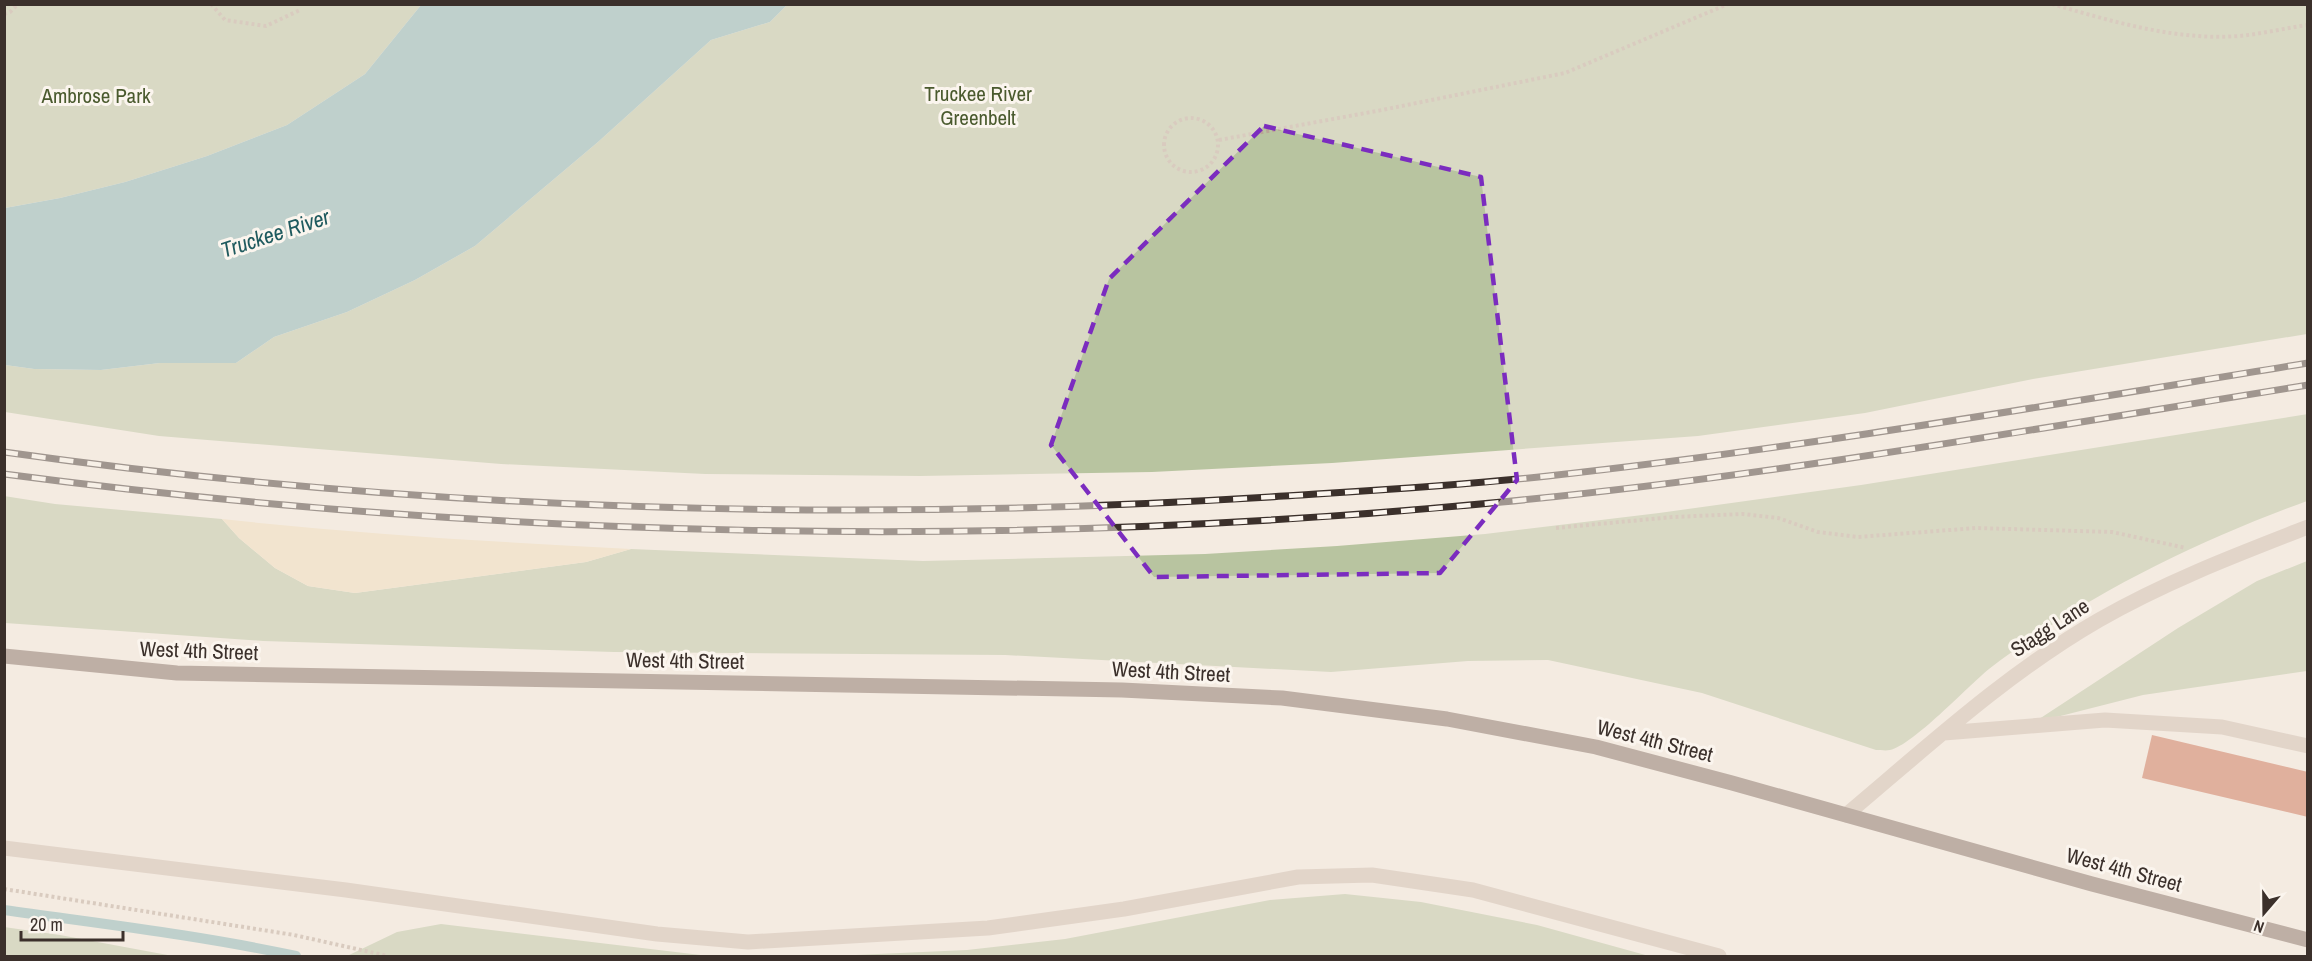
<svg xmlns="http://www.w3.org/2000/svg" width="2312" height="961" viewBox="0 0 2312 961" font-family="'Archivo Narrow',sans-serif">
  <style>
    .green { fill: #b8c4a0 }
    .sand { fill: #efdcb8 }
    .water { fill: #7fb0b2 }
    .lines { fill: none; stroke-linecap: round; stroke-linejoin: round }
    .stream { stroke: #7fb0b2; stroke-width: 10 }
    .building { fill: #c8694b }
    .path { stroke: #b9a596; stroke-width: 4; stroke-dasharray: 3 3; stroke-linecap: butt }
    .minor { stroke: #cdbbac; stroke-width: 15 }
    .major { stroke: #7d675c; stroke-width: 15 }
    .rail-casing { stroke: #3b302b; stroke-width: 7 }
    .rail { stroke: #fbf5ee; stroke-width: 4.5; stroke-dasharray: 14; stroke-linecap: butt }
    .marked { fill: none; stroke: #7b2cbf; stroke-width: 4.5; stroke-dasharray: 12 8; stroke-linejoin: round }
    .labels { text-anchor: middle; stroke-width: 6; stroke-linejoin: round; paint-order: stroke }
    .park-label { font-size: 21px; fill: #4a5a2e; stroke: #fbf5ee }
    .street-label { font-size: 21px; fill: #3b302b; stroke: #fbf5ee }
    .water-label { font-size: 22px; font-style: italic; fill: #1f5a5e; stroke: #fbf5ee }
  </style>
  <rect width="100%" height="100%" fill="#f4ebe1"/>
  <path class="green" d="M 4,5 L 421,5 L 365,74 L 287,125 L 207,156 L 125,182 L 60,198 L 5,208 Z
    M 787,5 L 2307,5 L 2307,334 L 2033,379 L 1865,413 L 1698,436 L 1332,463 L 1152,472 L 920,476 L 705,474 L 501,464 L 159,436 L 5,412 L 5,365 L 34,369 L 101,370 L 160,363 L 236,363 L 274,337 L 347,312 L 415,280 L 475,246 L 598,142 L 711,40 L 770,22 Z
    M 2308,414 L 2307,501 C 2195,542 2084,596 1989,669 C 1967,687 1913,745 1890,750 C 1886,751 1880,750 1876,750 L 1702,693 L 1548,660 L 1468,661 L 1331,672 L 1005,655 L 614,652 L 263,641 L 5,623 L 4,496 L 55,504 L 222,519 L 239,538 L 275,568 L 308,586 L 355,593 L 586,562 L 631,549 L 923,561 L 1205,554 L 1337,546 L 1485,534 L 1659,513 L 1861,485 Z
    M 2307,561 L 2307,671 L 2143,695 L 2033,723 L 2178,628 L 2257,581 Z
    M 1345,894 L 1421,902 L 1537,925 L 1649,956 L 833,956 L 967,950 L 1065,939 L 1270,900 Z
    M 441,924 L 709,956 L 347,956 L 397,932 Z
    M 4,927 L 60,935 L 173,956 L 5,956 Z"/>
  <path class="sand" d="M 222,519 C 358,534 495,542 631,549 L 586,562 L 355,593 L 308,586 L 275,568 L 239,538 Z"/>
  <path class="water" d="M 421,5 L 787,5 L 770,22 L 711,40 L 598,142 L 475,246 L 415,280 L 347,312 L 274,337 L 236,363 L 160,363 L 101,370 L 34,369 L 5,365 L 5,208 L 60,198 L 125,182 L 207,156 L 287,125 L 365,74 Z"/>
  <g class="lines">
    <path class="stream" d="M 4,910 C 102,924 199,935 296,956"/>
  </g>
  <path class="building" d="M 2152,735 L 2308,772 L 2308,817 L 2142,778 Z"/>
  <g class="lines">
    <path class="path" d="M 135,4 L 155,4
      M 211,4 L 225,20 L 266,26 L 300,10
      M 2052,4 C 2111,21 2176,41 2239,36 C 2262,34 2285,28 2308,25
      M 4,14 L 10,12 L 18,4
      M1164 145a27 27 0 1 1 54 0a27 27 0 1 1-54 0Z
      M 1219,140 L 1382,110 L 1565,73 L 1728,4
      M 1556,528 L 1673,517 L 1743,514 L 1778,518 L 1818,532 L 1858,537 L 1976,528 L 2112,532 L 2186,548
      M 4,889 L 294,935 L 388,956"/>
    <path class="minor" d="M 1944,733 L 2105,720 L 2222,727 L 2308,746
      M 1846,815 C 1927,747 2007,673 2099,620 C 2165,582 2236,555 2308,527
      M 4,848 L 346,890 L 657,934 L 748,942 L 988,928 L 1124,909 L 1298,877 L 1372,875 L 1473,890 L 1719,956"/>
    <path class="major" d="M 4,656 L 177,673 L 1122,690 L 1282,698 L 1447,719 L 1596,747 L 1732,783 L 2092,884 L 2308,940"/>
    <defs>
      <path id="rail" d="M 4,452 C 423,511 849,523 1270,497 C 1363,491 1456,486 1548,476 C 1803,448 2055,404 2308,363
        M 4,474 C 499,539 1005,550 1502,502 C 1772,476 2040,428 2308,385"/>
    </defs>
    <use href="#rail" class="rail-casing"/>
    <use href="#rail" class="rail"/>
  </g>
  <path d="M0 0H2312V961H0ZM 1264,126 L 1481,177 L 1517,480 L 1440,573 L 1154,577 L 1051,445 L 1109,279 Z" fill="#f4ebe1" fill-opacity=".55" fill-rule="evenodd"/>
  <path class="marked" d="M 1264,126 L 1481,177 L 1517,480 L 1440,573 L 1154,577 L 1051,445 L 1109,279 Z"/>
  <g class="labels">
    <g class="park-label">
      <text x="978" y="101">Truckee River<tspan x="978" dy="24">Greenbelt</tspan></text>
      <text x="96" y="103">Ambrose Park</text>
    </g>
    <g class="street-label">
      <text transform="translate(2050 628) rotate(-33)" y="7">Stagg Lane</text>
      <text transform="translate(199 651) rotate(2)" y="7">West 4th Street</text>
      <text transform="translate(685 661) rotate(1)" y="7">West 4th Street</text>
      <text transform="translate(1171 672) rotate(3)" y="7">West 4th Street</text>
      <text transform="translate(1655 741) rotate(14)" y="7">West 4th Street</text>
      <text transform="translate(2124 870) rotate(15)" y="7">West 4th Street</text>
    </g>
    <g class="water-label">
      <text transform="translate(275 233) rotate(-18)" y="8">Truckee River</text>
    </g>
  </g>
  <rect width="2312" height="961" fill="none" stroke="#3b302b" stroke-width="12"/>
  <g transform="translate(2264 913) rotate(200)" stroke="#fbf5ee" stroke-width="4.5" paint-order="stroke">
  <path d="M0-4.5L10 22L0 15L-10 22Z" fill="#3b302b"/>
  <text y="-9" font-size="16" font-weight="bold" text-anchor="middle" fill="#3b302b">N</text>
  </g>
  <path d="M21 931v9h102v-9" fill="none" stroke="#3b302b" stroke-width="3"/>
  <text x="30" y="931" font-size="18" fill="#3b302b" stroke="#fbf5ee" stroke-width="4.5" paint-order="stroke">20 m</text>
</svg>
